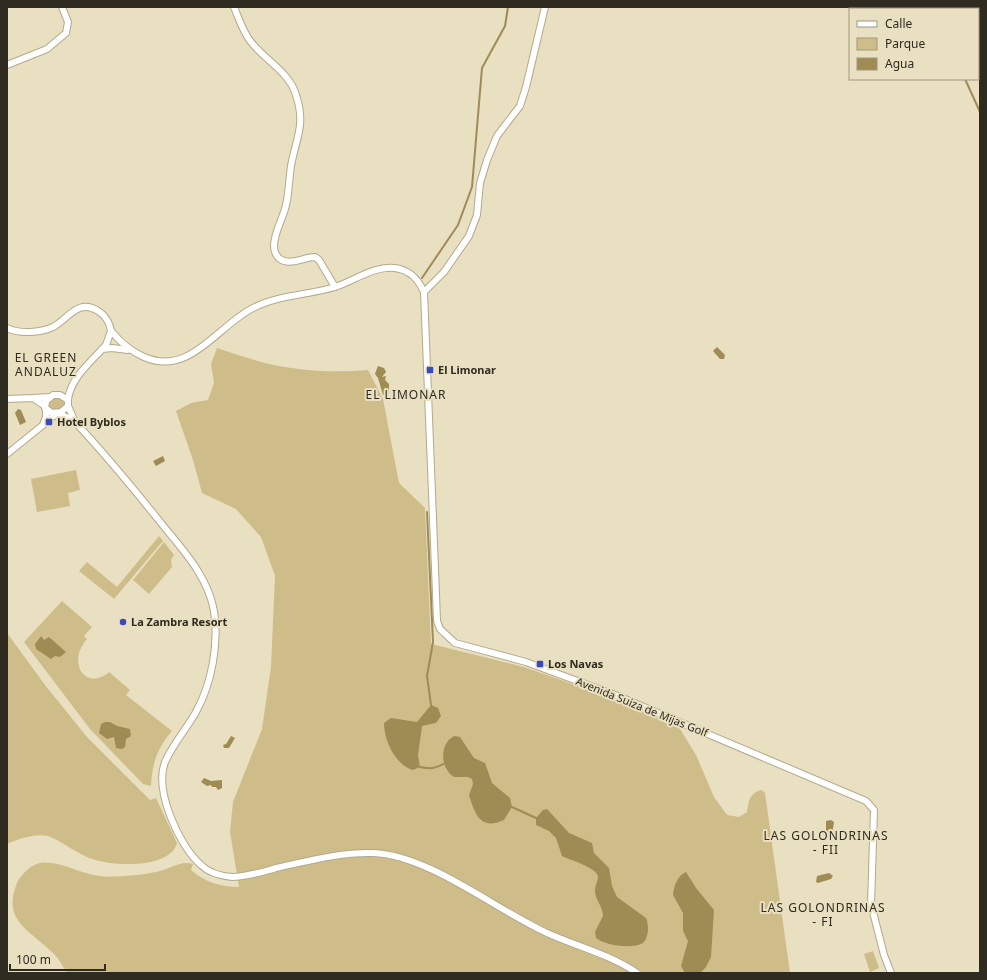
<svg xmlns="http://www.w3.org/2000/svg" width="987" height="980" viewBox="0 0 987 980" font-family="'Noto Sans',sans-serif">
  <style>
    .green { fill: #cfbd89 }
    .water { fill: #9e8c54 }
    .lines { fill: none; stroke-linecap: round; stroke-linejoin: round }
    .stream { stroke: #9e8c54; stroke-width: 2 }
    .street-casing { stroke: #b3a98d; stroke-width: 8 }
    .street { stroke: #fff; stroke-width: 6 }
    .poi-dot { fill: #394abd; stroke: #e9dfc1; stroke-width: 1.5 }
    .labels { text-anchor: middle; stroke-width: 4; stroke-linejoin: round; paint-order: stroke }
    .poi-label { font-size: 11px; font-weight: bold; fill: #2f2b20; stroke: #e9dfc1; text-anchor: start }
    .street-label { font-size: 11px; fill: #2f2b20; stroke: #e9dfc1 }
    .neighbourhood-label { font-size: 12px; letter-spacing: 1px; fill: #2f2b20; stroke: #e9dfc1 }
  </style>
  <rect width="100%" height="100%" fill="#e9dfc1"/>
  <path class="green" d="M 217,348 C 233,353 249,359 265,363 C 298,371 334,373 368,370 L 383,399 L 399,483 L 425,508 L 431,644 L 524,667 L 581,687 L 678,726 L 696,755 L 714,797 L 727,815 L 739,817 L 747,812 C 749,801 749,793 762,790 L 765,793 L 790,973 L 67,973 C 63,967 60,960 55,955 C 32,931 1,922 17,883 C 20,875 31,865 40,863 C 59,860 80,874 99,876 C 111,878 143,875 156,872 C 170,870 179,860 193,864 L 191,870 C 205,882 220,887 239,887 L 230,832 L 233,802 L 262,729 L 271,667 L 275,576 L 261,537 L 236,509 L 202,493 L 193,460 L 176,411 L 191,403 L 208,400 L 214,383 L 211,364 Z
    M 54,399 L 60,399 L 63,400 L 65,405 L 59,410 L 53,411 L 48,407 L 50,401 Z
    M 76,470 L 80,490 L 68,493 L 70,506 L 37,512 L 31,479 Z
    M 159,536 L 163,541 L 114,599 L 79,571 L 87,562 L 117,587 Z
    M 164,542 L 174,555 L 171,560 L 172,567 L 149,594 L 133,580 Z
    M 62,601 L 92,627 L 84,636 L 87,639 C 66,663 86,692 109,672 L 130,690 L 126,695 L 172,731 C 157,748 152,764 151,786 L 143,784 L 90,729 L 24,642 Z
    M 7,633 L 45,685 L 87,737 L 150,800 L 156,798 L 177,843 C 170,869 115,866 95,860 C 78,855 64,842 48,836 C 37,833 17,839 7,844 Z
    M 873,951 L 879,968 L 870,972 L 864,954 Z"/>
  <path class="water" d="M 717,347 L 725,355 L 724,359 L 720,359 L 713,351 Z
    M 378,366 L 384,368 L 386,372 L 382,377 L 386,376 L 385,380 L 389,384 L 389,394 L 383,395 L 378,378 L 375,374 Z
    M 18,409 L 21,410 L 26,422 L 20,425 L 15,413 Z
    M 163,456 L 165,461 L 156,466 L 153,461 Z
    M 41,636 L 44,640 L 49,637 L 66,652 L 60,657 L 55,656 L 51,659 L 36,649 L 35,644 Z
    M 431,705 L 438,708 L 441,716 L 436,723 L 422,726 L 418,755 L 420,767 L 413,770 C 395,765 384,740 384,723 L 391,718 L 417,722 Z
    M 105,722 L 110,722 L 117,726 L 130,729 L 131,736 L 126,739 L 125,747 L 122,749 L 116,748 L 114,737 L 107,739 L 99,733 L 101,724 Z
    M 231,736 L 235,738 L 229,748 L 224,748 L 223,745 L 226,744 Z
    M 454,736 L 460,737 L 474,758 L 485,763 L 492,783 L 510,798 L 512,807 L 504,820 C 480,831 475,814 469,795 L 473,784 L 472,779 L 468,777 L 454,777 C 440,768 439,744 454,736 Z
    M 204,778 L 211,781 L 222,780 L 222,788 L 218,790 L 216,787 L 212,787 L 211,785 L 207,786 L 201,782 Z
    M 547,809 L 569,833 L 592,843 L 594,853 L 609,868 L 612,886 L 617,897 L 646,918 C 649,925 649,937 643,943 C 632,949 606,946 596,938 L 595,932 L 603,916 C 603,907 596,901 595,892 C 594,887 598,882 598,877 C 598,868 570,860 562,856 L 556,838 L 549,831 L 536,825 L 536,818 L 543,810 Z
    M 831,820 L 834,822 L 832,835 L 829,837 L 826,834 L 826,821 Z
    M 686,872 L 696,888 L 714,910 L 711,957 L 706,967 L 700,973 L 685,973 L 681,966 L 688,941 L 683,931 L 683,913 L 673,895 C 674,886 677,876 686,872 Z
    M 829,873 L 833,876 L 831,879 L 818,883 L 816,882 L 817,876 Z"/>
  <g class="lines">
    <path class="stream" d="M 940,7 L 941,9
      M 965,79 L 980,112
      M 422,278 L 458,225 L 472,187 L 482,68 L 505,26 L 508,7
      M 427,512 L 433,642 L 427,676 L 431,705
      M 420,767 C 430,769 435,769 445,763
      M 512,807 L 536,818"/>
    <defs>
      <path id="street" d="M 234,7 C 239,19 243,32 251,42 C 265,60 290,73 296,95 C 306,125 296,138 291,166 C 289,179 289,192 286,205 C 283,219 274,232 274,246 C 274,251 276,256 280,259 C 290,266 304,257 315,257 L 319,260 L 335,287
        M 7,65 L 47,49 L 66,33 L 68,22 L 62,7
        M 424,292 L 444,272 L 469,236 L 477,215 L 480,183 L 487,160 L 497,136 L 520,106 L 526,87 L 545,7
        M 7,328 C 19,334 40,333 53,327 C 68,319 78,298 98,311 C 105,315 110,323 111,331 L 106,345 C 92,361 70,378 68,400
        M 111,331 C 121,343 130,351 144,357 C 190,377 217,326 253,308 C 278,295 309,295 335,287 C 354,281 375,265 395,268 C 410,270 418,279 424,292 L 436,594 L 437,621 L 440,629 L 455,643 L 526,662 L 618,696 L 866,801 L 874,810 L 871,904 L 884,955 L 891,973
        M 102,349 L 112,348 L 128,350
        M 53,395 L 60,395 L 68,400 L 68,406 L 61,412 L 52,413 L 45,408 L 46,401 Z
        M 7,399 L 33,398
        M 45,406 L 33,398 L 50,397
        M 46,410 L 46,417 L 43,425 L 56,414
        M 59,413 L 75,422 L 68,406
        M 75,422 C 105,454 133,488 161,523 C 182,549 208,576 214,611 C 219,643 212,683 196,712 C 187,728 173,744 165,762 C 154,790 179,846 201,865 C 209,873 221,876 232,877 C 247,877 262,872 276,868 C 308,861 341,852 373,853 C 429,855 496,910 547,933 C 578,947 609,954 637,973
        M 7,454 L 43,425"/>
    </defs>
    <use href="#street" class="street-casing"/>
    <use href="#street" class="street"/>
  </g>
  <g class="poi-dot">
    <rect x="426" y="366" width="8" height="8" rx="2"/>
    <rect x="45" y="418" width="8" height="8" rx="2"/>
    <circle cx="123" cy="622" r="4"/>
    <rect x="536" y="660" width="8" height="8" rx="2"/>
  </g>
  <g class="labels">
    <g class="poi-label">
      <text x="438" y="374">El Limonar</text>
      <text x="57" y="426">Hotel Byblos</text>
      <text x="131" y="626">La Zambra Resort</text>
      <text x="548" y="668">Los Navas</text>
    </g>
    <g class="street-label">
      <text transform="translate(642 707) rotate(22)" y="4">Avenida Suiza de Mijas Golf</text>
    </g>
    <g class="neighbourhood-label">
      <text x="46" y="362">EL GREEN<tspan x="46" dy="14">ANDALUZ</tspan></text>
      <text x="406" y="399">EL LIMONAR</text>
      <text x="826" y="840">LAS GOLONDRINAS<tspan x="826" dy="14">- FII</tspan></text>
      <text x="823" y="912">LAS GOLONDRINAS<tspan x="823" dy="14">- FI</tspan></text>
    </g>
  </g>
  <rect width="987" height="980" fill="none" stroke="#2f2b20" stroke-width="16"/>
  <rect x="849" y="8" width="130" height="72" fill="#e9dfc1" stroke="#9f9781"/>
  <rect x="857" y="21" width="20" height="6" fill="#ffffff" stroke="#9f9781"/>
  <text x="885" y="28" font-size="12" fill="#2f2b20">Calle</text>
  <rect x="857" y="38" width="20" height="12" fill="#cfbd89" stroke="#9f9781"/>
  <text x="885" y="48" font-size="12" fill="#2f2b20">Parque</text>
  <rect x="857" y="58" width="20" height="12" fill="#9e8c54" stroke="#9f9781"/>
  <text x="885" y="68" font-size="12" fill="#2f2b20">Agua</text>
  <path d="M10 964v6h95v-6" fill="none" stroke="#2f2b20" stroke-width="2"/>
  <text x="16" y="964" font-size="12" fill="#2f2b20" stroke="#e9dfc1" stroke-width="3" paint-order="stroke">100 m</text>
</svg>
